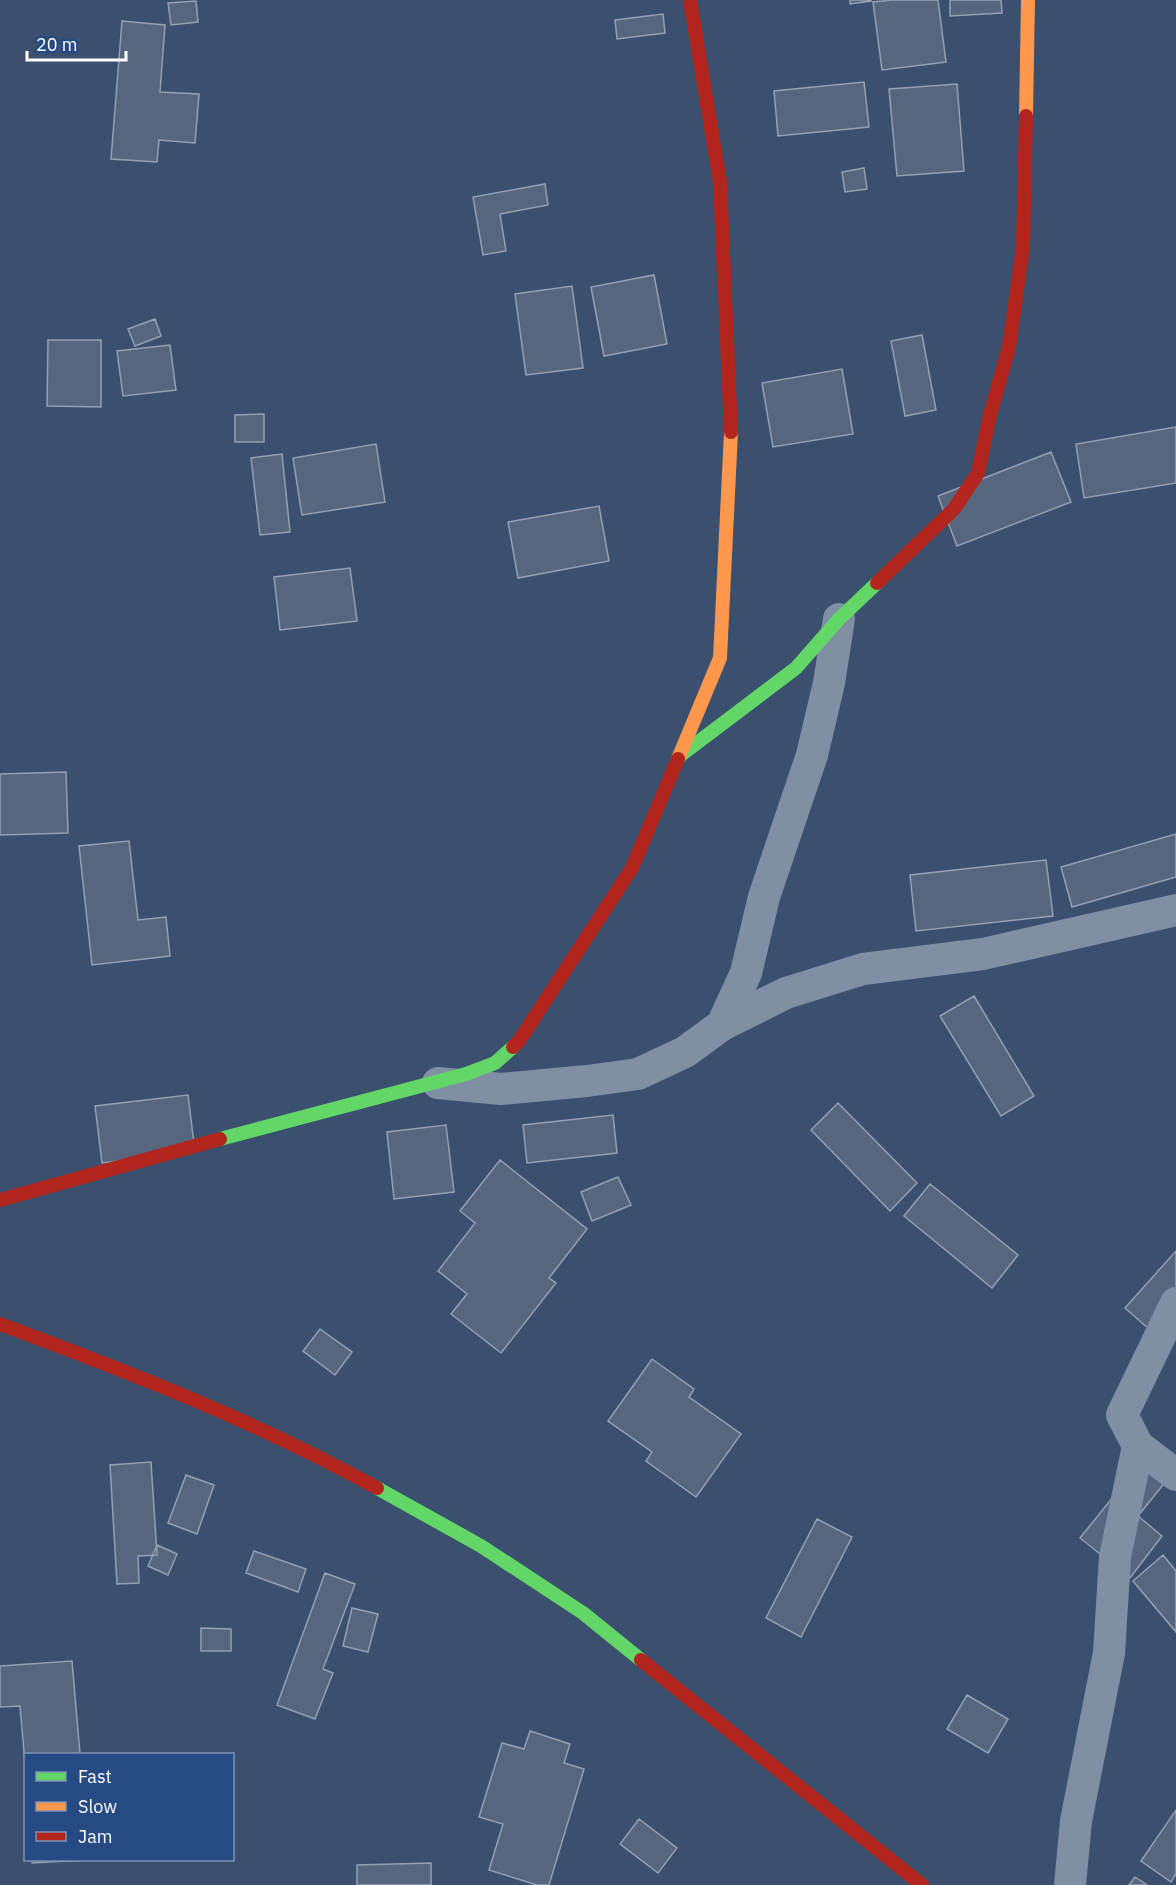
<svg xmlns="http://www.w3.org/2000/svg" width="1176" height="1885" viewBox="0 0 1176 1885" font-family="'IBM Plex Sans',sans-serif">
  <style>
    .building { fill: #56667f; stroke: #95a0b2; stroke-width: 1.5 }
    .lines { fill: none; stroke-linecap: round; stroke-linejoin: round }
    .street { stroke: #818fa4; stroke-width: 32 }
    .fast { stroke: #63d668; stroke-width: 14 }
    .slow { stroke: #ff974d; stroke-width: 14 }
    .jam { stroke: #b3261e; stroke-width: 14 }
  </style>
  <rect width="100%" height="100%" fill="#3b4f6e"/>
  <path class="building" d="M 850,0 L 871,0 L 871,1 L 850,4 Z
    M 892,0 L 938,0 L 946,62 L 882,70 L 873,2 Z
    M 950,0 L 1001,0 L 1002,13 L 950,16 Z
    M 196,1 L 198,22 L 171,25 L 168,3 Z
    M 663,14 L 665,33 L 617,39 L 615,20 Z
    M 122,21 L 165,25 L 160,92 L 199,94 L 195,143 L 159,140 L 157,162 L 111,159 Z
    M 864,82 L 869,127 L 778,136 L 774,91 Z
    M 957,84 L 964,171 L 897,176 L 889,89 Z
    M 864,168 L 867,189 L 845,192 L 842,172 Z
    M 545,184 L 548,205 L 500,214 L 506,251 L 483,255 L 473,197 Z
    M 654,275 L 667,344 L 604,356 L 591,287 Z
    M 572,286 L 583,368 L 526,375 L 515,294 Z
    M 155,319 L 161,336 L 135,346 L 128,329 Z
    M 922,335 L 936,410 L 905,416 L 891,341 Z
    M 48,340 L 101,340 L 101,407 L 47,406 Z
    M 170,345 L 176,390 L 123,396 L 117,351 Z
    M 842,369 L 853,434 L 773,447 L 762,383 Z
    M 264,414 L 264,442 L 235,442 L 235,415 Z
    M 1176,427 L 1176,483 L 1084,498 L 1076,444 Z
    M 376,444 L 385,502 L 302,515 L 293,458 Z
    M 1051,452 L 1071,502 L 957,546 L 938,496 Z
    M 282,454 L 290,532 L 260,535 L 251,458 Z
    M 599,506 L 609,561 L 518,578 L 508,522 Z
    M 350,568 L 357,621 L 280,630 L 274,577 Z
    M 66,772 L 68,833 L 0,835 L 0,774 Z
    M 1176,834 L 1176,877 L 1072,907 L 1061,867 Z
    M 129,841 L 138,920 L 166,917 L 170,956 L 92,965 L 79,846 Z
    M 1046,860 L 1053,916 L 916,931 L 910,875 Z
    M 974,996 L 1034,1096 L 1001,1116 L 940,1016 Z
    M 188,1095 L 195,1152 L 102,1163 L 95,1106 Z
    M 838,1103 L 917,1183 L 890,1211 L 811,1130 Z
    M 613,1115 L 617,1153 L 527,1163 L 523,1125 Z
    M 446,1125 L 454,1192 L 394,1199 L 387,1132 Z
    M 500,1160 L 587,1229 L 549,1278 L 556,1283 L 501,1353 L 451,1314 L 467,1294 L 438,1271 L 475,1223 L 460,1211 Z
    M 618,1177 L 631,1205 L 592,1221 L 581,1192 Z
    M 930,1184 L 1018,1255 L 992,1288 L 904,1216 Z
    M 1176,1251 L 1176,1333 L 1166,1344 L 1125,1308 Z
    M 320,1329 L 352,1352 L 335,1375 L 303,1351 Z
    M 652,1359 L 694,1389 L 689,1397 L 741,1434 L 696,1497 L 646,1461 L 652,1452 L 608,1421 Z
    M 1142,1461 L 1166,1481 L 1138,1516 L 1162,1536 L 1130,1578 L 1080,1538 Z
    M 151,1462 L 157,1555 L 138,1556 L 139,1583 L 117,1584 L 110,1465 Z
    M 186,1475 L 214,1485 L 197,1534 L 168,1523 Z
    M 817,1519 L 852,1537 L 801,1637 L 766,1618 Z
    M 157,1545 L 177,1554 L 168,1575 L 148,1566 Z
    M 254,1551 L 306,1569 L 298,1592 L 246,1573 Z
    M 1163,1555 L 1176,1571 L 1176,1632 L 1133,1581 Z
    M 325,1573 L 355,1584 L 323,1669 L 333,1673 L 315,1719 L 277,1705 Z
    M 352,1608 L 378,1614 L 368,1652 L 343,1646 Z
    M 201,1628 L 231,1629 L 231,1651 L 201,1651 Z
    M 72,1661 L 80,1754 L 26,1754 L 26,1775 L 20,1706 L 0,1707 L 0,1666 Z
    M 967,1695 L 1008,1719 L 988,1753 L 947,1729 Z
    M 530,1731 L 570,1744 L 564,1763 L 584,1769 L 549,1885 L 537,1885 L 489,1870 L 503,1824 L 479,1817 L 502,1743 L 524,1749 Z
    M 1176,1810 L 1176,1874 L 1171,1882 L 1141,1861 Z
    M 639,1819 L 677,1848 L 658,1873 L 620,1844 Z
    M 32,1860 L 86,1860 L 32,1863 Z
    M 431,1863 L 431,1885 L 357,1885 L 357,1865 Z
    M 1135,1877 L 1147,1885 L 1129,1885 Z"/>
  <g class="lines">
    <path class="street" d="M 722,1025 L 746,973 L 764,897 L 812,755 L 829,683 L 839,619
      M 438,1083 L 501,1089 L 587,1081 L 638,1074 L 685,1052 L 722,1025 L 786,993 L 863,969 L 983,954 L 1176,910
      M 1176,1303 L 1122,1415 L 1138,1446 L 1176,1475
      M 1070,1885 L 1076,1821 L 1109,1653 L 1115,1557 L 1138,1446"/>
    <path class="fast" d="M 681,755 L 796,668 L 839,619 L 877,583
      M 220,1139 L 466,1074 L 495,1063 L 513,1047
      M 377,1488 L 481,1546 L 583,1613 L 641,1660"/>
    <path class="slow" d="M 1026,116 L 1028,0
      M 678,759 L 720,658 L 731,432"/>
    <path class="jam" d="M 690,0 L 720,182 L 731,432
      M 877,583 L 954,509 L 978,473 L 990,415 L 1009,347 L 1023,247 L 1026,116
      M 513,1047 L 519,1041 L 632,868 L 678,759
      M 0,1200 L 220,1139
      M 0,1324 C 129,1372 256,1421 377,1488
      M 641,1660 L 922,1885"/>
  </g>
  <rect x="24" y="1753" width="210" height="108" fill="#264a83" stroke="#7d92b5" stroke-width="1.5"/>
  <rect x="36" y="1772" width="30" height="9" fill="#63d668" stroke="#7d92b5" stroke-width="1.5"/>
  <text x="78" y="1783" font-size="18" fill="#ffffff">Fast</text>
  <rect x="36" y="1802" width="30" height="9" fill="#ff974d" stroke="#7d92b5" stroke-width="1.5"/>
  <text x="78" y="1813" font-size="18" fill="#ffffff">Slow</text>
  <rect x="36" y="1832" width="30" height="9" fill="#b3261e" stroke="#7d92b5" stroke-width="1.5"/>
  <text x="78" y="1843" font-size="18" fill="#ffffff">Jam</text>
  <path d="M27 51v9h99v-9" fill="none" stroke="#ffffff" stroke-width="3"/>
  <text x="36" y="51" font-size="18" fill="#ffffff" stroke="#264a83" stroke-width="4.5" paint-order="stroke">20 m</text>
</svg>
